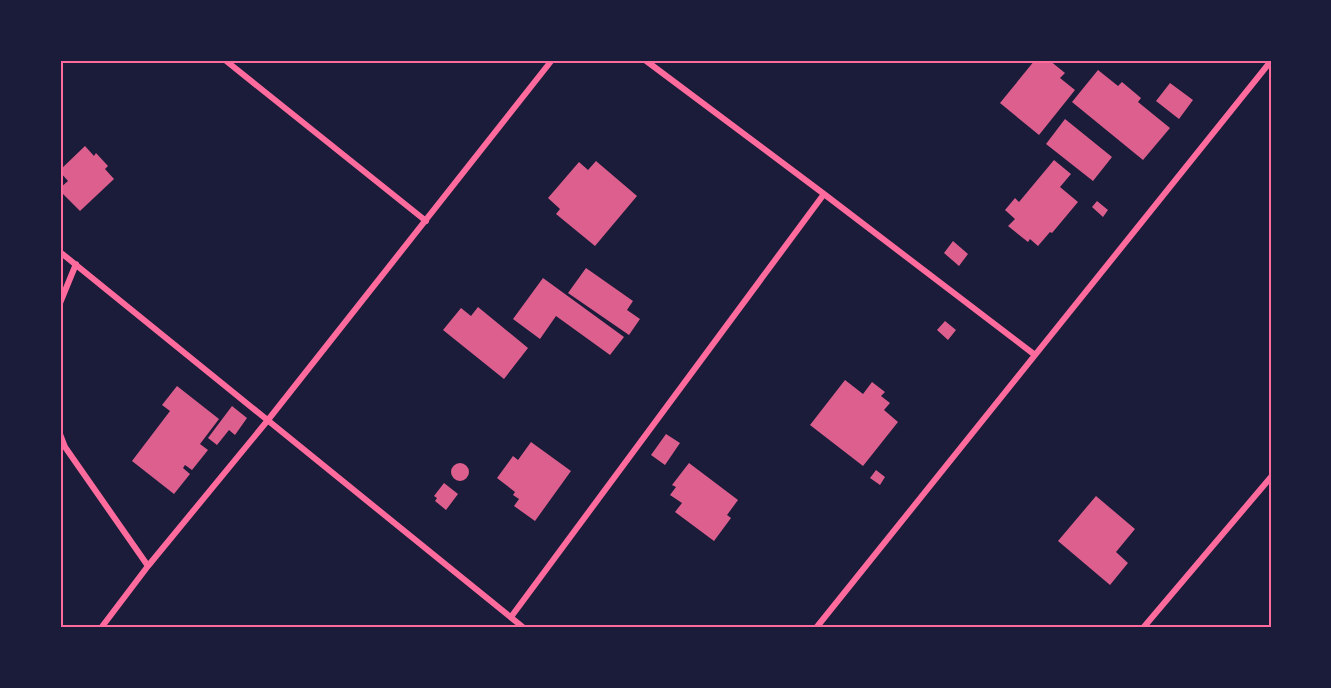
<svg xmlns="http://www.w3.org/2000/svg" width="1331" height="688" viewBox="0 0 1331 688" font-family="Overpass,sans-serif">
  <style>
    .building { fill: #dd5f8e }
    .lines { fill: none; stroke-linecap: round; stroke-linejoin: round }
    .minor { stroke: #ff6b9d; stroke-width: 6 }
    .neatline { fill: none; stroke: #ff6b9d; stroke-width: 2 }
  </style>
  <rect width="100%" height="100%" fill="#1b1b3a"/>
  <path class="building" d="M 1035,60 L 1049,60 L 1065,73 L 1060,78 L 1075,90 L 1039,135 L 1000,103 Z
    M 1098,70 L 1118,86 L 1122,82 L 1141,98 L 1138,102 L 1170,128 L 1143,160 L 1072,102 Z
    M 1170,83 L 1193,100 L 1179,119 L 1156,101 Z
    M 1065,119 L 1112,157 L 1093,181 L 1046,144 Z
    M 85,146 L 94,156 L 96,153 L 108,166 L 105,169 L 114,179 L 80,211 L 60,191 L 60,188 L 68,181 L 60,172 L 60,170 Z
    M 1054,160 L 1071,174 L 1060,187 L 1078,202 L 1052,233 L 1050,232 L 1038,246 L 1030,239 L 1028,242 L 1008,226 L 1015,219 L 1005,210 L 1015,198 L 1019,202 Z
    M 596,161 L 637,196 L 595,246 L 556,214 L 560,209 L 548,198 L 579,162 L 588,170 Z
    M 1097,201 L 1108,210 L 1103,217 L 1092,207 Z
    M 953,241 L 968,254 L 959,266 L 944,253 Z
    M 586,268 L 633,301 L 627,310 L 640,319 L 629,335 L 568,293 Z
    M 543,278 L 624,337 L 610,355 L 556,316 L 540,339 L 513,319 Z
    M 478,307 L 528,348 L 504,379 L 443,330 L 461,308 L 471,316 Z
    M 945,321 L 956,330 L 948,340 L 937,330 Z
    M 845,380 L 863,394 L 872,382 L 885,392 L 881,396 L 890,403 L 884,410 L 898,422 L 863,466 L 810,425 Z
    M 177,386 L 219,419 L 200,444 L 208,450 L 192,470 L 185,465 L 183,468 L 190,474 L 174,494 L 132,461 L 170,411 L 162,405 Z
    M 232,406 L 247,418 L 235,435 L 229,430 L 217,445 L 208,438 Z
    M 666,434 L 680,443 L 665,465 L 651,455 Z
    M 531,442 L 571,471 L 535,521 L 514,506 L 519,499 L 513,495 L 515,492 L 497,478 L 513,456 L 518,460 Z
    M451 472a9 9 0 1 1 18 0a9 9 0 1 1-18 0Z
    M 689,463 L 738,500 L 727,515 L 731,518 L 714,541 L 675,512 L 682,503 L 670,495 L 676,487 L 672,485 Z
    M 876,470 L 885,477 L 880,485 L 870,478 Z
    M 444,483 L 458,494 L 446,510 L 435,501 L 437,498 L 434,496 Z
    M 1096,496 L 1135,529 L 1116,552 L 1128,563 L 1110,585 L 1058,541 Z"/>
  <g class="lines">
    <path class="minor" d="M 225,60 L 426,221
      M 645,60 L 824,194 L 1035,355
      M 60,252 L 524,628
      M 60,303 L 76,264
      M 60,434 L 65,447 L 148,566
      M 511,617 L 824,194
      M 101,628 L 148,566 L 268,420 L 552,60
      M 816,628 L 1271,61
      M 1143,628 L 1271,477"/>
  </g>
  <rect width="1331" height="688" fill="none" stroke="#1b1b3a" stroke-width="123"/>
  <rect x="62" y="62" width="1208" height="564" class="neatline"/>
</svg>
